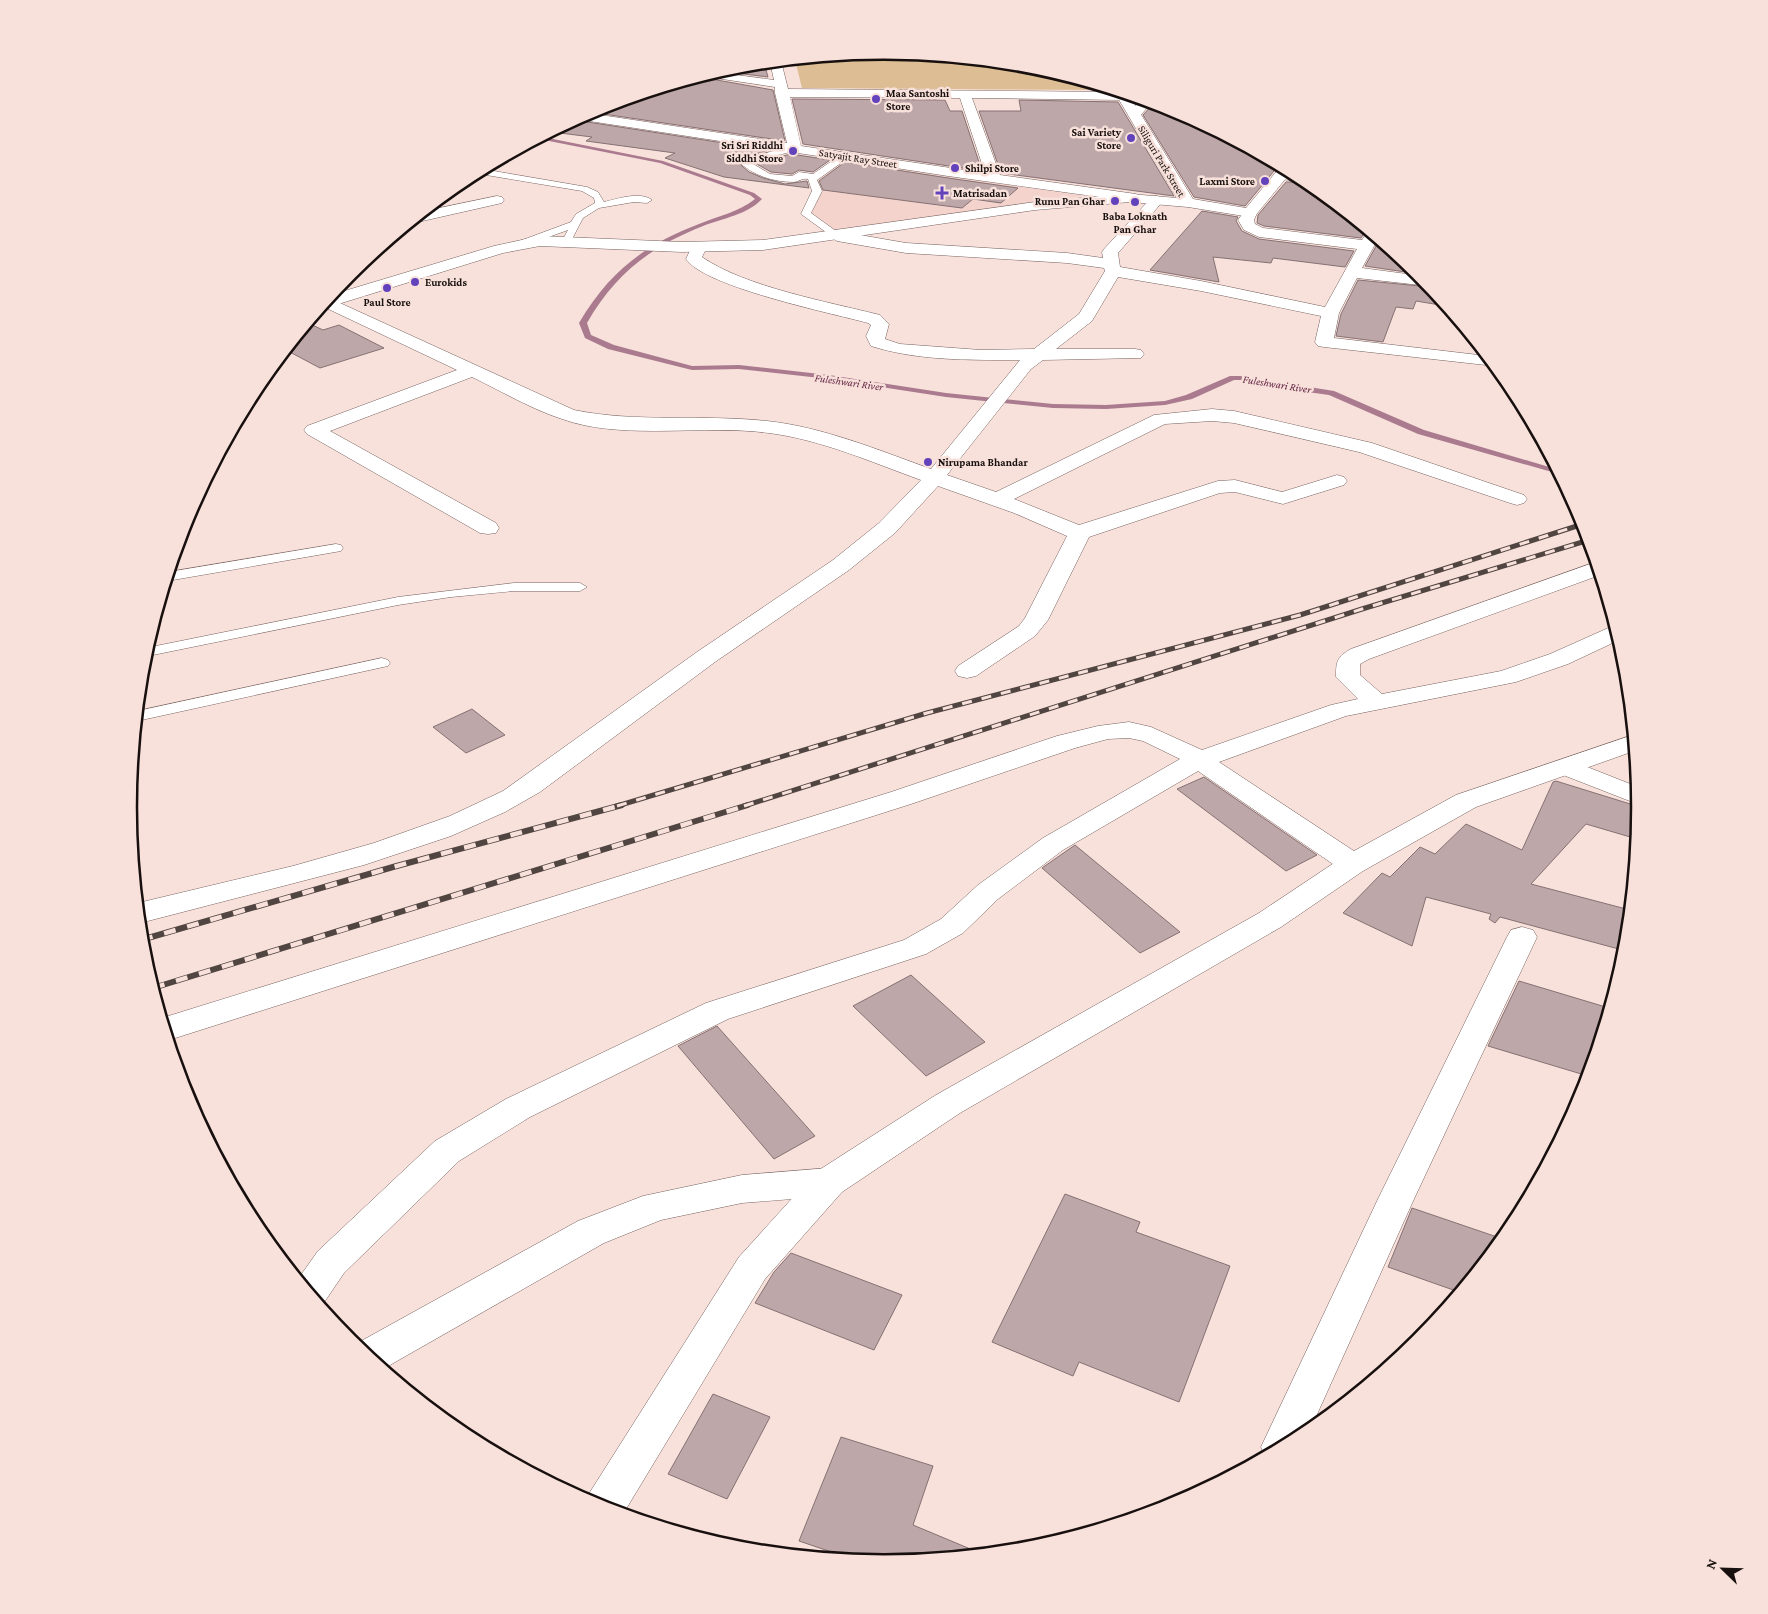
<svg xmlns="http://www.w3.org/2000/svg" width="1768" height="1614" viewBox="0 0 1768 1614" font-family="'Crimson Pro',serif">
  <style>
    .built { fill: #f3d3cc }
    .green { fill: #ddbe94 }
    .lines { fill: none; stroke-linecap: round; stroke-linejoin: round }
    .stream { fill: #aa7a8e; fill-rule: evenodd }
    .building { fill: #bea7a9; stroke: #867172 }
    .lane-casing { stroke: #76625e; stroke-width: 1 }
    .street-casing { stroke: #76625e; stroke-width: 1 }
    .secondary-casing { stroke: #76625e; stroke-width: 1 }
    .lane { fill: #fff; fill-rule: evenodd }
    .street { fill: #fff; fill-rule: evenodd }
    .secondary { fill: #fff; fill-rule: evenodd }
    .rail-far2-casing { stroke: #514542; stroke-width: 4 }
    .rail-far1-casing { stroke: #514542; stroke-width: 5 }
    .rail-casing { stroke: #514542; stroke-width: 6 }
    .rail-far2 { stroke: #f8e0db; stroke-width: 2.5; stroke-dasharray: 8; stroke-linecap: butt }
    .rail-far1 { stroke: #f8e0db; stroke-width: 3; stroke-dasharray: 10; stroke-linecap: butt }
    .rail { stroke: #f8e0db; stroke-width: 4.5; stroke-dasharray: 12; stroke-linecap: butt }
    .poi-dot { fill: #6343bb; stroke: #f8e0db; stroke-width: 2 }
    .labels { text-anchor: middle; stroke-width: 5; stroke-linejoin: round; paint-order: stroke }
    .far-poi-label { font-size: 11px; font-weight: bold; fill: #18100e; stroke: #f8e0db; text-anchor: start }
    .far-street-label { font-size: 11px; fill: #18100e; stroke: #f8e0db }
    .far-water-label { font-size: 11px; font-style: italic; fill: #662846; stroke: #f8e0db }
    .rim { fill: none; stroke: #18100e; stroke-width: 2.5 }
  </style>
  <rect width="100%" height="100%" fill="#f8e0db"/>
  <path class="built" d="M 842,160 L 1084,196 L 834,230 L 809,214 L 814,180 Z"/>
  <path class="green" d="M 884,51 L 1032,66 L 1097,86 L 1100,90 L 802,88 L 795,60 Z"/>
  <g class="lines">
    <path class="stream" d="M 543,137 L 663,161 L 754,193 L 762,199 C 747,215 723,218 703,226 C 650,247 615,274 587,323 L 591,335 L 614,345 L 692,366 L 739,365 L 829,375 L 946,393 L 1053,404 L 1106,405 L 1165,401 L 1186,395 L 1230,376 L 1241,376 L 1334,391 L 1424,430 L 1556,469 L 1559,474 L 1418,434 L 1329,395 L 1286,389 L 1241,380 L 1234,380 L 1192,399 L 1165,405 L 1106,409 L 1053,408 L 946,397 L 829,379 L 739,369 L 692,370 L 608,349 L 585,338 L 579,323 C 609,272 644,245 699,224 C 718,216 739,212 755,199 L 750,195 L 660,163 L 539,139 Z"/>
  </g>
  <path class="building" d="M 764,63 L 768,77 L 720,71 L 737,66 Z
    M 700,77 L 773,90 L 785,141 L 590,112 Z
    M 792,99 L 945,100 L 950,111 L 962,111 L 982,171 L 803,144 Z
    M 1019,100 L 1118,102 L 1174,196 L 1001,173 L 979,111 L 1021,111 Z
    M 1154,103 L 1173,109 L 1279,165 L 1245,206 L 1194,197 L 1143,115 Z
    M 574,120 L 769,150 L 736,161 L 749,172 L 763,178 L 785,184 L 807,181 L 809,188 L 724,177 L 665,158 L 675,153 L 586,141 L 592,137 L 552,132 Z
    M 791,154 L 830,160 L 813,172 L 799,170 L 792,174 L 771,172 L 755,163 Z
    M 845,162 L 948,178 L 1018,188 L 1001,203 L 973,199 L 962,208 L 823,190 L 819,181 Z
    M 1286,182 L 1308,182 L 1366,230 L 1361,238 L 1264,226 L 1257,223 L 1258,215 Z
    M 1202,211 L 1238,217 L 1236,221 L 1242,231 L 1259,239 L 1354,251 L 1345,267 L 1273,258 L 1271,263 L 1213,257 L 1219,282 L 1150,270 Z
    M 1379,241 L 1418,273 L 1419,274 L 1365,266 Z
    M 1358,280 L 1430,287 L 1446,306 L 1416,301 L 1413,309 L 1396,307 L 1383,342 L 1336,336 L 1341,314 Z
    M 308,323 L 323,330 L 339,325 L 384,348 L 320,368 L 286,350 Z
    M 472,709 L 505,735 L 466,753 L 433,727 Z
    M 1204,777 L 1317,855 L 1286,871 L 1177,789 Z
    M 1556,781 L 1640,807 L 1637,839 L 1586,824 L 1531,884 L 1630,910 L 1626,951 L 1500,917 L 1495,923 L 1489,919 L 1491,914 L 1426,897 L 1412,946 L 1343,913 L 1382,873 L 1390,877 L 1420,847 L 1435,854 L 1466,824 L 1522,850 L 1553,782 Z
    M 1075,845 L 1180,932 L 1140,953 L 1042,868 Z
    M 911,975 L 985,1042 L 926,1076 L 853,1006 Z
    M 1519,981 L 1609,1008 L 1588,1076 L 1488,1046 Z
    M 717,1026 L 815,1136 L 774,1159 L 678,1046 Z
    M 1065,1194 L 1140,1222 L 1136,1232 L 1230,1266 L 1179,1402 L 1079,1362 L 1073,1376 L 992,1342 Z
    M 1412,1208 L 1503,1239 L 1459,1292 L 1388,1267 Z
    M 791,1253 L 902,1295 L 874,1350 L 755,1303 L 774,1272 Z
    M 713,1394 L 770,1417 L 727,1499 L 668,1474 Z
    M 841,1437 L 933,1466 L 913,1525 L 980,1553 L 884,1563 L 855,1560 L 799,1541 Z"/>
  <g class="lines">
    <defs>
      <path id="lane" d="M 795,145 L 798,146 L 798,150 L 750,162 L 770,174 L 792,176 L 799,172 L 813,174 L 842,154 L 848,154 L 848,158 L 817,180 L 822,191 L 811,213 L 840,234 L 840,238 L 834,238 L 801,214 L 812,191 L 808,179 C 801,178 799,182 793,182 C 773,182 752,175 738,161 Z
        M 482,169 L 587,187 L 598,192 L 604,202 C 617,199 640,191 652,200 L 647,203 L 634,202 L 599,208 L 583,218 L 570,243 L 562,241 L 568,230 L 521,247 L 516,244 L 517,242 L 571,222 L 576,214 L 595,203 L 594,198 L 582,191 L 474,173 Z
        M 336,544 L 341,545 L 343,548 L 341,551 L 167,581 L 169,572 Z
        M 514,583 L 580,583 L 587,587 L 580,591 L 514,591 L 451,597 L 398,605 L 143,657 L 146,648 L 398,597 Z
        M 382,658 L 388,660 L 390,663 L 388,666 L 137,721 L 138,711 Z"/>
      <path id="street" d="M 781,61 L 788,89 L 1119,92 L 1129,95 L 1127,99 L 1123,100 L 972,98 L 1000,175 L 1136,194 L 1143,198 L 1136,202 L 948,176 L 576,119 L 587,113 L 787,143 L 775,93 L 775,87 L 702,76 L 715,72 L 774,80 L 770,62 ZM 790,97 L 960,98 L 985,173 L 801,146 Z
        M 1142,99 L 1152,102 L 1139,117 L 1129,117 L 1128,114 Z
        M 1281,172 L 1293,173 L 1307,181 L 1276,179 L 1274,176 Z
        M 497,196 L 502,197 L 504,200 L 502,203 L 418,222 L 413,220 L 425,211 Z
        M 1157,196 L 1164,200 L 1118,253 L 1120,267 L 1201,281 L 1325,307 L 1357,249 L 1259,237 L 1244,230 L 1238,220 L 1245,210 L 1250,209 L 1257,213 L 1254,220 L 1255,224 L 1263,228 L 1362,240 L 1368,231 L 1378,239 L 1362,268 L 1422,276 L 1429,286 L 1357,278 L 1339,313 L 1334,338 L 1487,356 L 1495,366 L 1324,347 L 1318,346 L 1315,342 L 1321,316 L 1201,291 L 1118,277 L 1092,321 L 1056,349 L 1135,349 L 1141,350 L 1144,354 L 1141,358 L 1043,360 L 1031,369 L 947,475 L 996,492 L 1154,415 L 1212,409 L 1234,411 L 1372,443 L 1524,495 L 1527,499 L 1524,503 L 1517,505 L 1510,503 L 1359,452 L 1234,423 L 1212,421 L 1165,424 L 1014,499 L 1079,525 L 1218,481 L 1235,480 L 1282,492 L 1337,475 L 1344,477 L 1347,481 L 1344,485 L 1283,504 L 1235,492 L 1220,493 L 1089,537 L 1048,620 L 1035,636 L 976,676 L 967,678 L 958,676 L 955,671 L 958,666 L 1019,626 L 1025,618 L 1067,536 L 1014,513 L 938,486 L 895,533 L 849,570 L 715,662 L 540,792 L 505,812 L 451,836 L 364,865 L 140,923 L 138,903 L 293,866 L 374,843 L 450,816 L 503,791 L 697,652 L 833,560 L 879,523 L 921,480 C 871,462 822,440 769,433 C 704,424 623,441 562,419 C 531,409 501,391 472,377 L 330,431 L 496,523 L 499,528 L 496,533 L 488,534 L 480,533 L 307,434 L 304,430 L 307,426 L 457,370 L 322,306 L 329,298 L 574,410 C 637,423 702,414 767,421 C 823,427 878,450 931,469 L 1020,360 C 971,360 918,361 871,346 L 866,336 L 871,325 L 868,323 C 831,313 705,287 686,259 L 693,244 L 705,244 L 707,247 L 702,257 C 745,287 829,302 880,315 L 889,324 L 885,339 L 900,344 L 981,350 L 1034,349 L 1079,314 L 1105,271 L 1104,268 L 1067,263 L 906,253 L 837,241 L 829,236 L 837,231 L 906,243 L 1067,253 L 1103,258 L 1102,252 L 1104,249 L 1152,197 Z
        M 1596,562 L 1600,575 L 1369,659 L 1360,664 L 1360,675 L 1382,694 L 1501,671 L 1550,654 L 1615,625 L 1619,640 L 1568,664 L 1516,682 L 1346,716 L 1219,762 L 1363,857 L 1367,864 L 1363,871 L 1353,873 L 1343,871 L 1198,771 L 1063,850 L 998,899 L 963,933 L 926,954 L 728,1019 L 530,1117 L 459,1161 L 344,1273 L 323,1304 L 320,1305 L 298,1279 L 318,1251 L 435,1141 L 506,1099 L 706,1003 L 904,940 L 941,919 L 978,885 L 1043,838 L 1180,759 L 1143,741 L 1129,738 L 1108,739 L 1075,748 L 911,804 L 169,1040 L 162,1018 L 891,792 L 1057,736 L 1098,726 L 1129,722 L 1151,727 L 1202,750 L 1331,705 L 1358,699 L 1336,677 C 1336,661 1337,657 1351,649 Z
        M 1567,759 L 1638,787 L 1640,805 L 1558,773 L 1554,767 L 1558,761 Z
        M 1522,927 L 1533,930 L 1537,937 L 1414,1199 L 1310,1430 L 1265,1456 L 1261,1447 L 1378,1199 L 1507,937 L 1511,930 Z
        M 829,1168 L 842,1172 L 847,1182 L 842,1192 L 829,1196 L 742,1203 L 661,1220 L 604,1243 L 383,1369 L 354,1345 L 578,1221 L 643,1196 L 742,1175 Z"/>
      <path id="secondary" d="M 1116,91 L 1129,95 L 1193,199 L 1246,208 L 1281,166 L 1291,172 L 1255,216 L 1250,217 L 1188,207 L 1130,202 L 1035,210 L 763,250 L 682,252 L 540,246 L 503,253 L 332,306 L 322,306 L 331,295 L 494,246 L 540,236 L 682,242 L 763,240 L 1035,202 L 1130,194 L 1177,198 L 1115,93 Z
        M 1633,735 L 1634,751 L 1476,807 L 1363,871 L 1281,927 L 960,1113 L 842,1192 L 765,1279 L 623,1514 L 585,1500 L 739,1257 L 816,1172 L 936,1095 L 1259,913 L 1343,857 L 1456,795 Z"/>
    </defs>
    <use href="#lane" class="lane-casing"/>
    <use href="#street" class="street-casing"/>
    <use href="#secondary" class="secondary-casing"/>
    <use href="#lane" class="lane"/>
    <use href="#street" class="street"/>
    <use href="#secondary" class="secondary"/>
    <defs>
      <path id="rail-far2" d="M 1576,527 L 1584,524"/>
      <path id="rail-far1" d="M 617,806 L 927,713 L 1300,615 L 1580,525
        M 744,806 L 1362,609 L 1589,540"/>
      <path id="rail" d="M 141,940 L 393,867 L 622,805
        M 153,988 L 748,805"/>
    </defs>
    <use href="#rail-far2" class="rail-far2-casing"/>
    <use href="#rail-far1" class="rail-far1-casing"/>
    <use href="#rail" class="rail-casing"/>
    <use href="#rail-far2" class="rail-far2"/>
    <use href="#rail-far1" class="rail-far1"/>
    <use href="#rail" class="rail"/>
  </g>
  <g class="poi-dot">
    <circle cx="876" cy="99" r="5"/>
    <circle cx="1131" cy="138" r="5"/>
    <circle cx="793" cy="151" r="5"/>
    <circle cx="955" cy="168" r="5"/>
    <circle cx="1265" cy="181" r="5"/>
    <path d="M939.5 185.5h5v5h5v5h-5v5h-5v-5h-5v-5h5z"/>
    <circle cx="1115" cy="201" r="5"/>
    <circle cx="1135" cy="202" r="5"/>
    <circle cx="415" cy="282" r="5"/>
    <circle cx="387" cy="288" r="5"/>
    <circle cx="928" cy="462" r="5"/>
  </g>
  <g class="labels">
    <g class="far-poi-label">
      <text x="886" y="97">Maa Santoshi<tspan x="886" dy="13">Store</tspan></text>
      <text x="1121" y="136" text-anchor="end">Sai Variety<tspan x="1121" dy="13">Store</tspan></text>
      <text x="783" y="149" text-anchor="end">Sri Sri Riddhi<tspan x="783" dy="13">Siddhi Store</tspan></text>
      <text x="965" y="172">Shilpi Store</text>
      <text x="1255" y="185" text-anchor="end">Laxmi Store</text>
      <text x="953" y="197">Matrisadan</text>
      <text x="1105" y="205" text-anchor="end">Runu Pan Ghar</text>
      <text x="1135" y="220" text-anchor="middle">Baba Loknath<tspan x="1135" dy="13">Pan Ghar</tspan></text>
      <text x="425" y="286">Eurokids</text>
      <text x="387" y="306" text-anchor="middle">Paul Store</text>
      <text x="938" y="466">Nirupama Bhandar</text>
    </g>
    <g class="far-street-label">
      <text transform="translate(858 158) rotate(9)" y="4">Satyajit Ray Street</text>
      <text transform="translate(1162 161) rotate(59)" y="4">Siliguri Park Street</text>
    </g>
    <g class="far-water-label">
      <text transform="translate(849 382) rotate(8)" y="4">Fuleshwari River</text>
      <text transform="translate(1277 384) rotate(9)" y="4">Fuleshwari River</text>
    </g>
  </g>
  <path d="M0 0H1768V1614H0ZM137 807a747 747 0 1 1 1494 0a747 747 0 1 1-1494 0Z" fill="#f8e0db" fill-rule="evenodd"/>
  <path class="rim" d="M137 807a747 747 0 1 1 1494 0a747 747 0 1 1-1494 0Z"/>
  <g transform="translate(1723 1569) rotate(293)" stroke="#f8e0db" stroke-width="4" paint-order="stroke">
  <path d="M0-4L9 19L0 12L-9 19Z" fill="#18100e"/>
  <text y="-8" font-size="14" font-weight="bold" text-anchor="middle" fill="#18100e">N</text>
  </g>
</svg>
